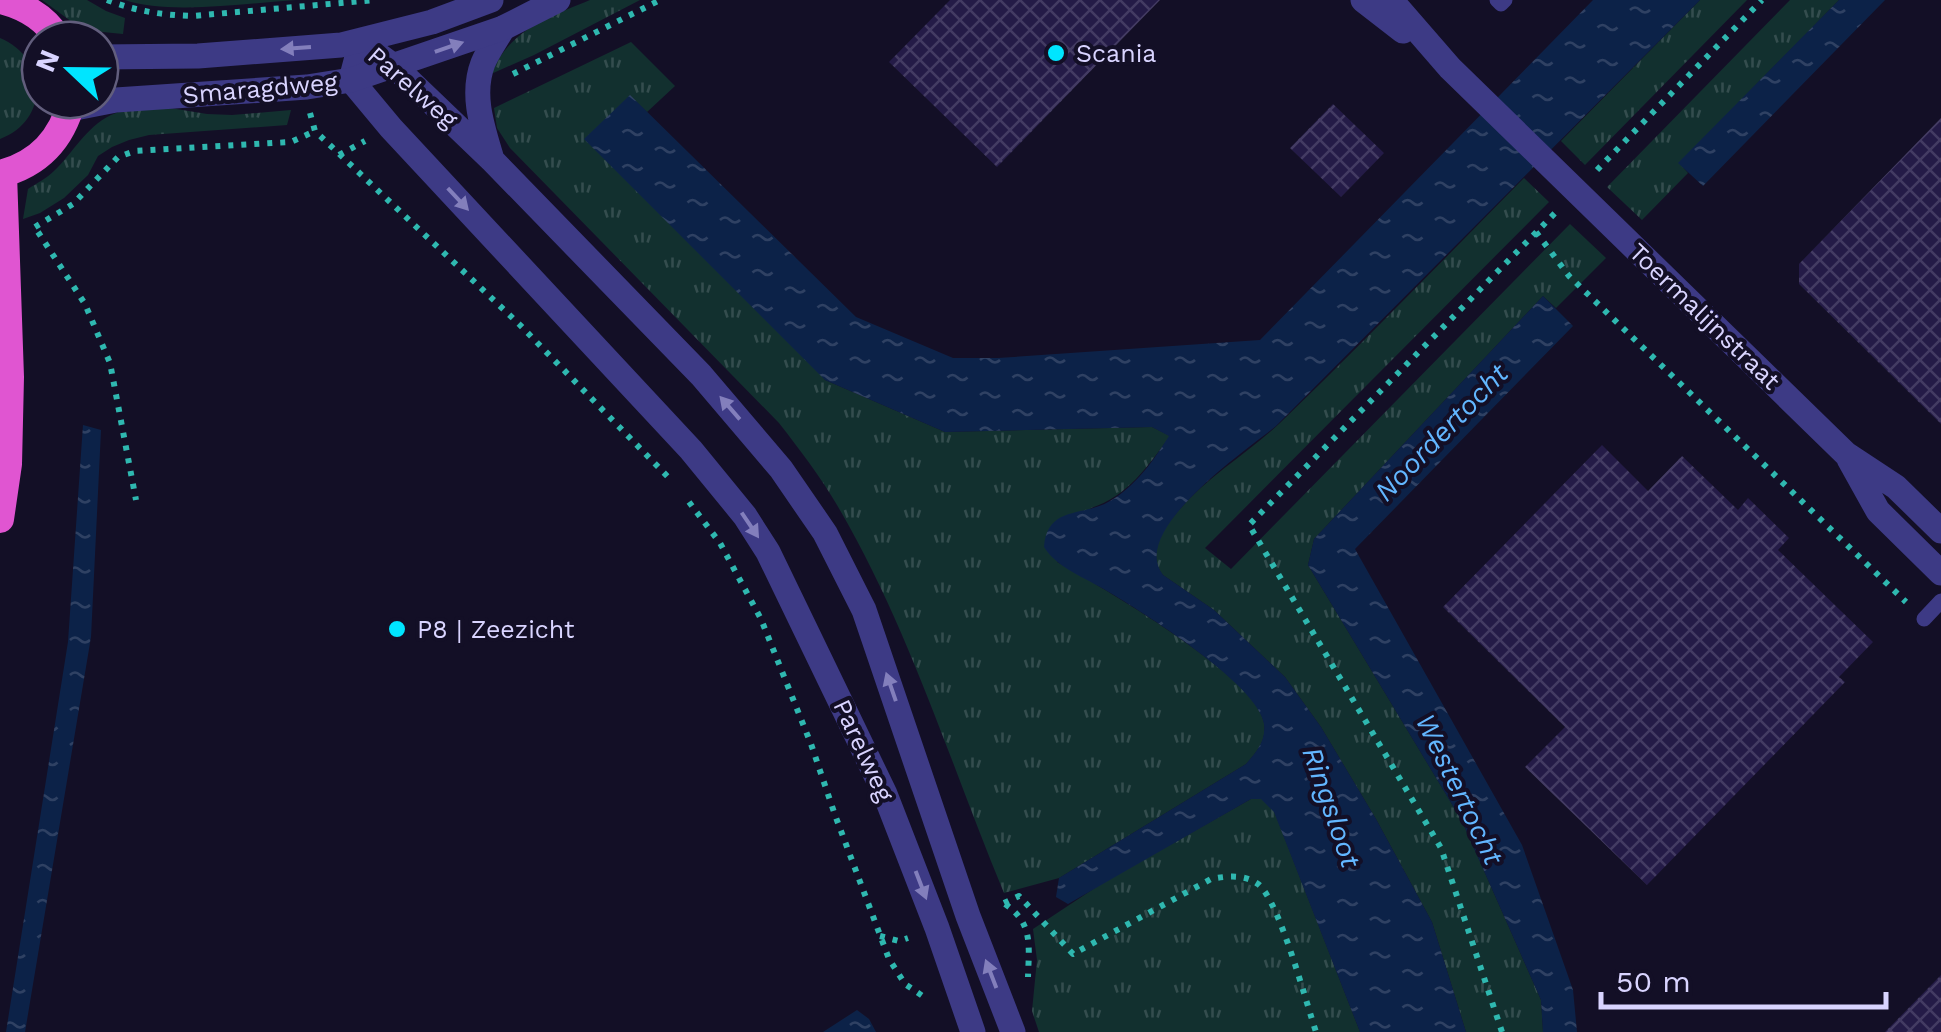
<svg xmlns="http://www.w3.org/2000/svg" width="1941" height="1032" viewBox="0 0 1941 1032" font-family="'Work Sans',sans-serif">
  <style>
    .grass { fill: url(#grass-tufts) }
    .water { fill: url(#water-ripples) }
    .building { fill: url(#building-cross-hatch) }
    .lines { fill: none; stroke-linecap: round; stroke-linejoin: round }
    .path { stroke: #2fb8b0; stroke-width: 6; stroke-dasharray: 5 8; stroke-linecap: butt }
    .service { stroke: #3d3a85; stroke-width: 15 }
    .minor { stroke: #3d3a85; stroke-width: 25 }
    .tertiary { stroke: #3d3a85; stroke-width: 25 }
    .trunk { stroke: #e055d1; stroke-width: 28 }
    .oneway { fill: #837fbc }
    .poi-dot { fill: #00e5ff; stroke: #130f26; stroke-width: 4 }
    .labels { text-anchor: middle; stroke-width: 8; stroke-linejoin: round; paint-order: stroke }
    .poi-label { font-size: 25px; fill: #d9d4ff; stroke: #130f26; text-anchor: start }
    .street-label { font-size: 25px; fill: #d9d4ff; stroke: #130f26 }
    .water-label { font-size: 28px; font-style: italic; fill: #62b6ff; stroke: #130f26 }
  </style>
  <defs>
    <pattern id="grass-tufts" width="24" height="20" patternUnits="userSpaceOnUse" patternTransform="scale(2.5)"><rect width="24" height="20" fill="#12302f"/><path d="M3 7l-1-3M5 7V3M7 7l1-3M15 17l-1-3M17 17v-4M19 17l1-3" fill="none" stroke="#344d4e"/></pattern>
    <pattern id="water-ripples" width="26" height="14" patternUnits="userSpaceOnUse" patternTransform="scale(2.5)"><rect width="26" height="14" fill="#0c2248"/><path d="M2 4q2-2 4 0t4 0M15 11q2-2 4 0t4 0" fill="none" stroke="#2f4163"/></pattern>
    <pattern id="building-cross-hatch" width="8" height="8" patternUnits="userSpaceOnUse" patternTransform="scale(2.5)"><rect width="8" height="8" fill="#241b47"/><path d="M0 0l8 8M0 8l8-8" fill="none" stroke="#433b63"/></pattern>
  </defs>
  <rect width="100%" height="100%" fill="#130f26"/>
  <path class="grass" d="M 42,0 L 87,0 L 106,11 L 125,18 L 123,34 L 83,30 Z
    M 125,0 L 296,0 C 248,3 169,15 125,0 Z
    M 590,0 L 640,0 L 534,55 L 491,74 C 509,30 549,17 590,0 Z
    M 1700,0 L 1747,0 L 1585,165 L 1561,141 Z
    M 1790,0 L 1839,0 L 1679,163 L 1688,173 L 1642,220 L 1607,187 Z
    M 0,38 C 48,58 50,120 0,139 Z
    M 631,42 L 675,86 L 647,112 L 629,95 L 825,380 L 945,432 L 1152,427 L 1170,436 C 1147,467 1128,496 1091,508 L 1057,562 C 1100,586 1257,677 1264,723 C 1267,741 1256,752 1246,764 L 1059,878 L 1004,893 C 950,763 909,627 837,505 C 820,476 800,450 779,423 L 510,148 L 497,128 L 494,108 Z
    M 158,106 L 207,114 L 232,115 L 291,110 L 287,125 L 149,135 L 129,140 L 112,147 L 98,156 L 88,175 L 64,198 L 40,213 L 23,219 L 28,189 C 37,183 47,178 54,171 C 74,152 85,128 111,115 C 126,108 142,107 158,106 Z
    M 1524,178 L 1549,202 L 1205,548 L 1231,569 L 1570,224 L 1606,258 L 1556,308 L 1543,296 L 1314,539 L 1308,565 L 1462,821 L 1541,1000 L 1543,1032 L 1466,1032 L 1432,922 L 1376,819 L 1321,727 L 1285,677 L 1214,610 L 1163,575 C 1149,558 1159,535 1171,520 C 1201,480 1245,456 1280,423 C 1363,343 1443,260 1524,178 Z
    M 1251,799 L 1262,799 L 1274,811 L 1360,1032 L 1039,1032 L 1032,1011 L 1037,960 L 1033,929 L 1101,884 Z"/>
  <path class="water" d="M 1593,0 L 1700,0 L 1276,426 C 1246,450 1128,531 1163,575 L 1214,610 L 1285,677 L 1321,727 L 1376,819 L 1432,922 L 1466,1032 L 1360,1032 L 1274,812 L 1261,799 L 1251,799 L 1068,904 L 1056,897 L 1059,878 L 1246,764 C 1256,752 1266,742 1264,724 C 1259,685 1141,611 1107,591 C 1086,578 1057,568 1044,547 C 1047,505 1084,517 1110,501 C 1135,487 1154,460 1169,436 L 1152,427 L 945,432 L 825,380 L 584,139 L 630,95 L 856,317 L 953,358 L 998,358 L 1260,340 Z
    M 1839,0 L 1885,0 L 1703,186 L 1678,163 Z
    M 1543,296 L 1573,326 L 1355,549 L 1522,845 L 1573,990 L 1577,1032 L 1543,1032 L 1541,1000 L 1462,821 L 1308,565 L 1314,539 Z
    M 83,425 L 101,430 L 91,637 L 25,1032 L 6,1032 L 68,642 Z
    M 857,1010 L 869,1019 L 876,1032 L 823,1032 Z"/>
  <path class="building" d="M 950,0 L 1160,0 L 997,167 L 889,62 Z
    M 1333,104 L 1384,153 L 1341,197 L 1290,148 Z
    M 1941,118 L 1941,424 L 1799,284 L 1799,264 Z
    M 1602,445 L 1648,491 L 1682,456 L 1738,510 L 1748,498 L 1789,538 L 1778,550 L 1873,642 L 1839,677 L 1845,682 L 1647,885 L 1525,767 L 1565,727 L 1443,607 Z
    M 1941,975 L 1941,1032 L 1885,1032 Z"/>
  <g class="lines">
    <path class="path" d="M 107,0 C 136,11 161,15 192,16 L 375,0
      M 513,74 L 660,0
      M 310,113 L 315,131 L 519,324 L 668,477
      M 339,155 L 365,141
      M 1597,170 L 1762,0
      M 35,227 L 73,204 L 118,157 L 135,151 L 291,142 L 315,131
      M 38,232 L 85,304 L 110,363 L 136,500
      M 1536,232 L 1569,276 L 1906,602
      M 689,502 L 720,543 L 761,619 L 811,744 L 835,815 L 889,959 L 905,984 L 927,999
      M 1004,903 L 1019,896 L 1073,954 L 1211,879 C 1227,876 1244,874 1258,884 C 1279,900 1306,1002 1316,1032
      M 1005,904 C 1033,923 1029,945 1028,977
      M 880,936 L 899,941 L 908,938
      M 1502,1032 L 1441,848 L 1249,525 L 1557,211"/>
    <path class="service" d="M 1497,0 L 1501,4 L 1505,0
      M 1924,619 L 1941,601"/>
    <path class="minor" d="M 491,156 C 482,126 471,94 483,63 C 488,51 497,39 503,28
      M 973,1032 L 937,928 L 885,794 L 768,552 L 745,516 L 691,450 L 391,128 L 351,80 L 361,42 L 395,67 L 493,161 L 701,375 L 781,469 L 825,533 L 864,610 L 968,916 L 1013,1032"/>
    <path class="tertiary" d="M 1363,0 L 1403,31
      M 1391,0 L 1450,68 L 1846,454 L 1896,487 L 1941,531
      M 100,57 L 198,56 L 341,45 L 432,22 L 491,0
      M 70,109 L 116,100 L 307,87 L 351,80 L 503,28 L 558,0
      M 1849,459 L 1878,511 L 1941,573"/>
    <path class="trunk" d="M 1,0 C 25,6 46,18 59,40
      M 0,174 C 39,164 62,139 72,100
      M 0,519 L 8,464 L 10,377 L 3,174"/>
  </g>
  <defs><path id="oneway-solid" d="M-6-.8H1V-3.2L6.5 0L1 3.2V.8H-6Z" transform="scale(2.5)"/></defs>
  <g class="oneway">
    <use href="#oneway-solid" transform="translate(449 47) rotate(-19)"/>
    <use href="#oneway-solid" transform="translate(296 48) rotate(176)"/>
    <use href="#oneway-solid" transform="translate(458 199) rotate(47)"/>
    <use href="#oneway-solid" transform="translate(730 408) rotate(-131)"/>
    <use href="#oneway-solid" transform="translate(750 525) rotate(56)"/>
    <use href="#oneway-solid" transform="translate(891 687) rotate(-109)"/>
    <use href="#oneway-solid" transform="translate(921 885) rotate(69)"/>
    <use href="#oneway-solid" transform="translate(991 974) rotate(-111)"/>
  </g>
  <g class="poi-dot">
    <circle cx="1056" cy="53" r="10"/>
    <circle cx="397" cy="629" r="10"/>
  </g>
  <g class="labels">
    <g class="poi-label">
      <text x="1076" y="62">Scania</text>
      <text x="417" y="638">P8 | Zeezicht</text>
    </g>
    <g class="street-label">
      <text transform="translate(413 87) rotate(41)" y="9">Parelweg</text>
      <text transform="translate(260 88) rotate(-5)" y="9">Smaragdweg</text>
      <text transform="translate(1705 316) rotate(44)" y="9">Toermalijnstraat</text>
      <text transform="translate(864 750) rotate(65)" y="9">Parelweg</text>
    </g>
    <g class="water-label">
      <text transform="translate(1441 432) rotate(-46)" y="10">Noordertocht</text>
      <text transform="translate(1460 789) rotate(64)" y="10">Westertocht</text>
      <text transform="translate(1332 807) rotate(71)" y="10">Ringsloot</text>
    </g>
  </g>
  <g transform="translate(70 70) rotate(292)"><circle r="48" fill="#130f26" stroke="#625e7d" stroke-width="2.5"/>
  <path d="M0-8L18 38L0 25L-18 38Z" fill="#00e5ff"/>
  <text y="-15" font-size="28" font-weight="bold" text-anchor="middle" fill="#d9d4ff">N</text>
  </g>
  <path d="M1601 992v15h285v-15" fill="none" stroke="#d9d4ff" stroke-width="5"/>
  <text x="1616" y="992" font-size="30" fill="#d9d4ff" stroke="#130f26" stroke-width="8" paint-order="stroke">50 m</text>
</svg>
